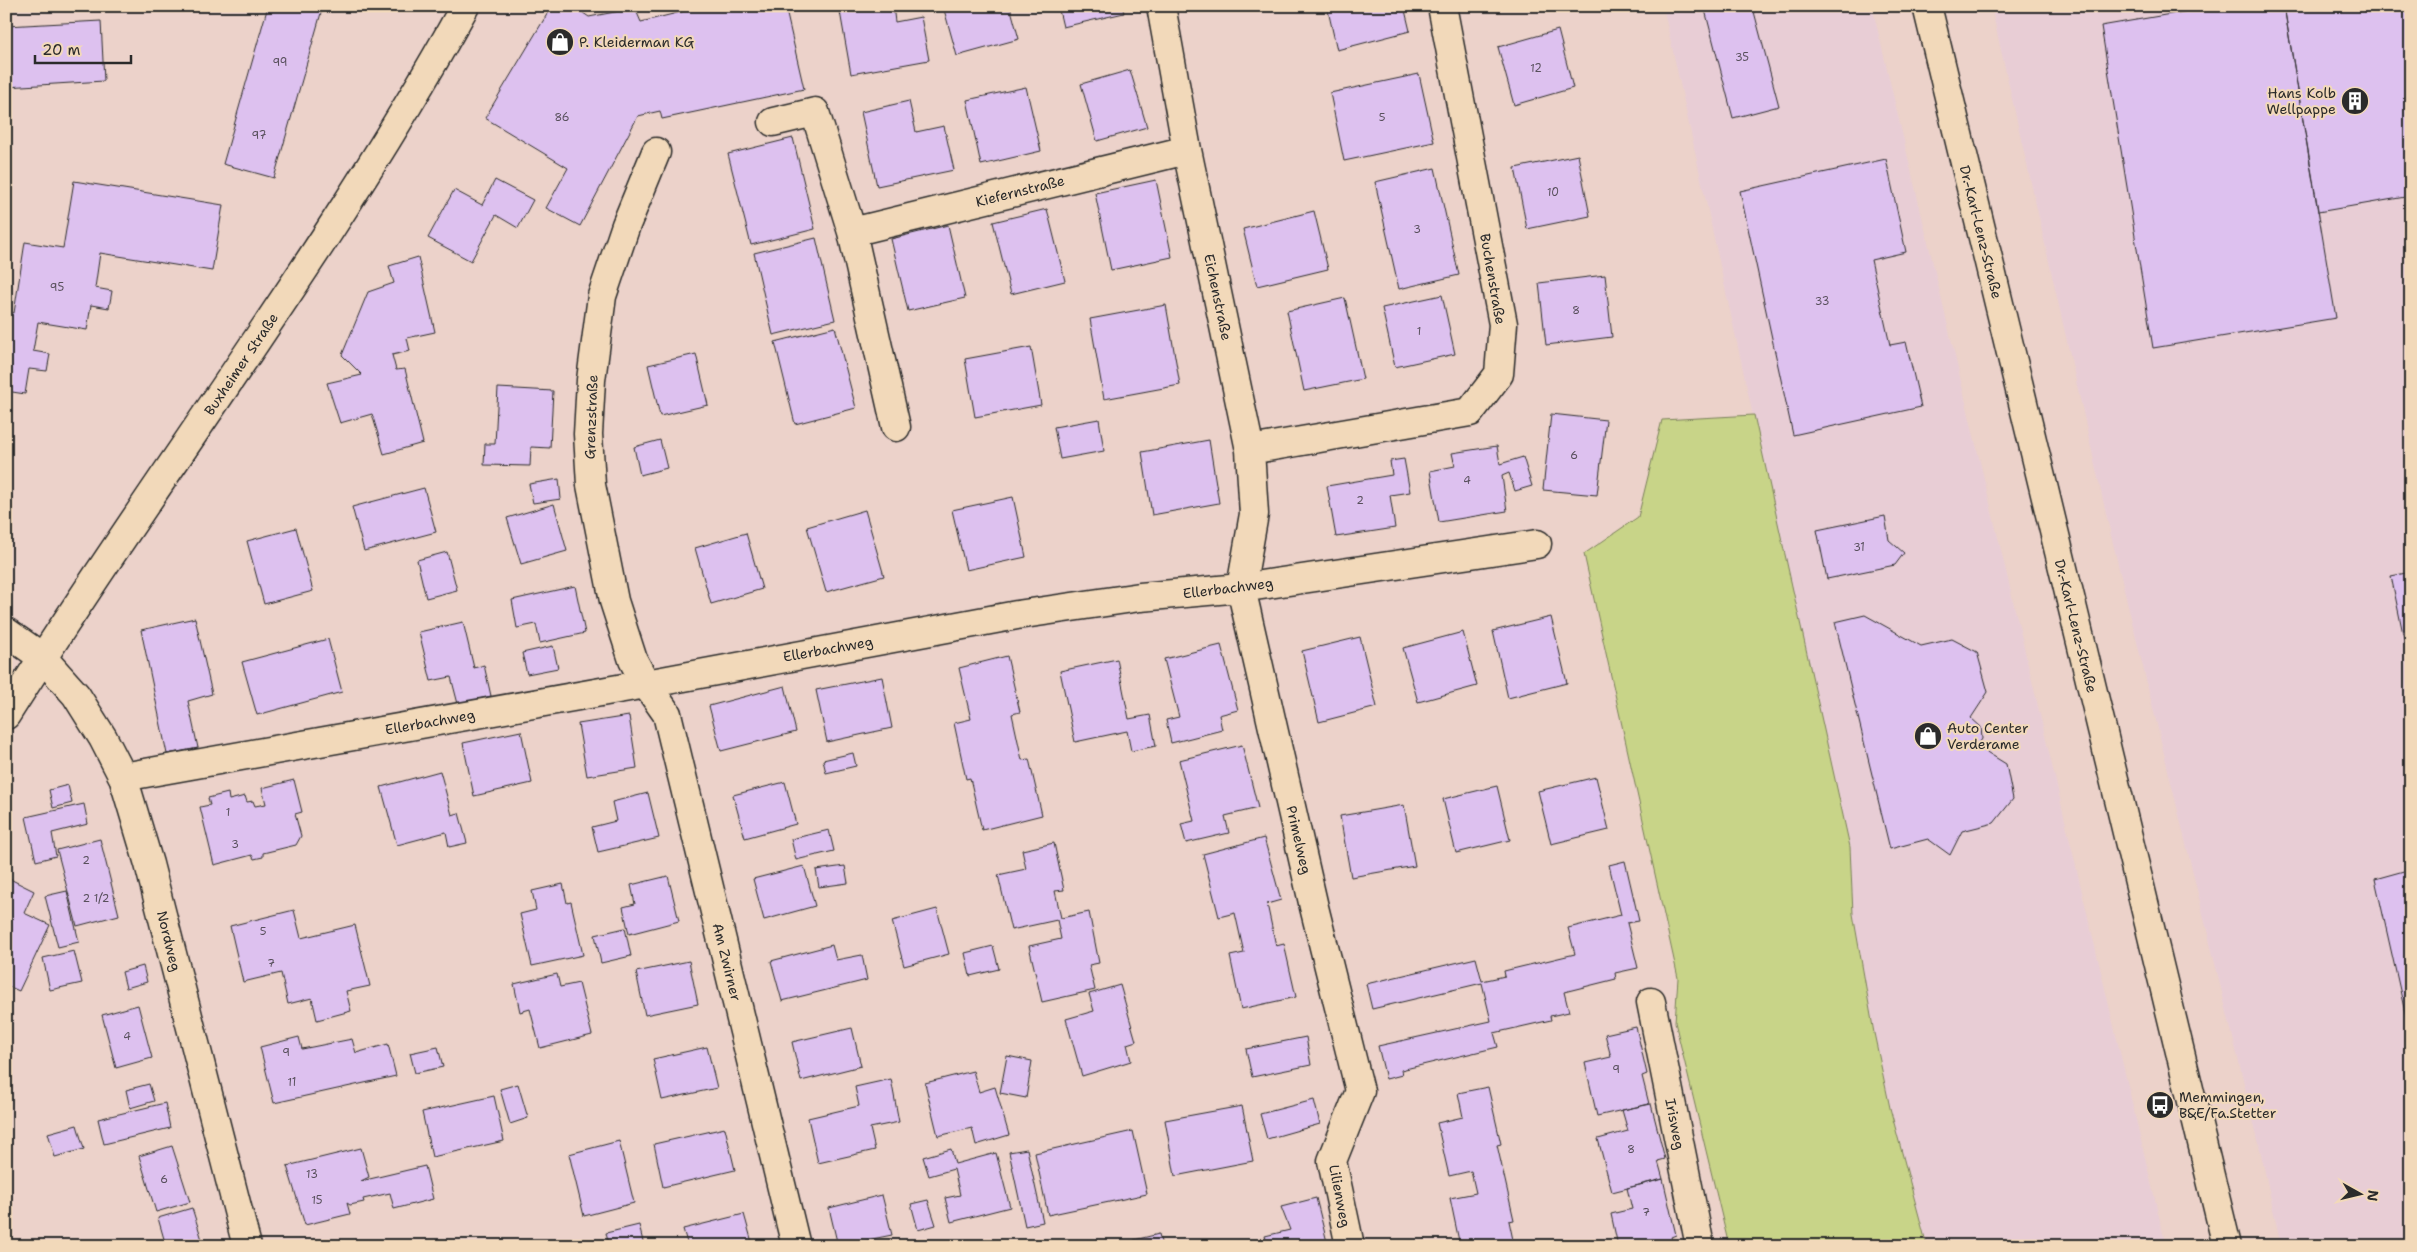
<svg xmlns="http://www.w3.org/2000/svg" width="2417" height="1252" viewBox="0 0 2417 1252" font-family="'Shantell Sans',sans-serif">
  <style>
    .built { fill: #e8cdd5 }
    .green { fill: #c8d488; stroke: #7a805a }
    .building { fill: #ddc1ef; stroke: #2b2b2b }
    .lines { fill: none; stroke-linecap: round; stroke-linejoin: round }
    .street-casing { stroke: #2b2b2b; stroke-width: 31 }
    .secondary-casing { stroke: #2b2b2b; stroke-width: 31 }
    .street { stroke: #f2d9ba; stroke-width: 28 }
    .secondary { stroke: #f2d9ba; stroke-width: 28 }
    .labels { text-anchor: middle; stroke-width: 4; stroke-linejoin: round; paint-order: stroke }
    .number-label { font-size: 11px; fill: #58505c }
    .poi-label { font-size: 14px; fill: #2b2b2b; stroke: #f2d9ba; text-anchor: start }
    .street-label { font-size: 14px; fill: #2b2b2b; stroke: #f2d9ba }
  </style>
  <rect width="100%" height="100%" fill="#ecd2ca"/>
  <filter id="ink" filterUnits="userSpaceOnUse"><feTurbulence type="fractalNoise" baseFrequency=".02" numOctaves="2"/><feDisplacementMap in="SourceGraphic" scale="10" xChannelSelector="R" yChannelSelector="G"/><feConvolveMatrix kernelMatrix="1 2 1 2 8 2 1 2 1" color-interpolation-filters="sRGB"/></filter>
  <g filter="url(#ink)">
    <path class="built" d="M 1663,6 L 1872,6 L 2166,1246 L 1927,1246 L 1890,1108 L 1874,1033 L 1853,914 L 1850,847 L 1834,771 L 1767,479 Z
      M 1991,6 L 2411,6 L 2411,1246 L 2281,1246 L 2260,1149 L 2110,531 Z"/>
    <path class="green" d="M 1754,415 L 1850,847 L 1853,914 L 1874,1033 L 1890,1108 L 1927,1246 L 1729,1246 L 1675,1022 L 1678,978 L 1584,554 L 1638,517 L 1662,420 Z"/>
    <path class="building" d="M 268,6 L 323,6 L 274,178 L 223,164 Z
      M 552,6 L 573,6 L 589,17 L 635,8 L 641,22 L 705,6 L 785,6 L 804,89 L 662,119 L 660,111 L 638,116 L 580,226 L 546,208 L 568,168 L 485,118 Z
      M 839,6 L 893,6 L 895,22 L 921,17 L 929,60 L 851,74 Z
      M 943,6 L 1010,6 L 1019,39 L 957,56 Z
      M 1058,6 L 1122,6 L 1124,13 L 1063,27 Z
      M 1327,6 L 1404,6 L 1410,31 L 1337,50 Z
      M 1704,6 L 1759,6 L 1753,8 L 1779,106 L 1733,118 Z
      M 2218,6 L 2284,6 L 2336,318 L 2153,348 L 2101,26 Z
      M 2284,6 L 2411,6 L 2411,196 L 2318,212 Z
      M 101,21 L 104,81 L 6,87 L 6,26 Z
      M 1558,30 L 1573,88 L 1514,105 L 1498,47 Z
      M 1130,70 L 1147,127 L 1097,141 L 1081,84 Z
      M 1419,74 L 1434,142 L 1344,161 L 1330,93 Z
      M 1026,87 L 1041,151 L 981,165 L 967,100 Z
      M 909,101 L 916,132 L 944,126 L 954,170 L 877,186 L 861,112 Z
      M 793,138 L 815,229 L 751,245 L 728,154 Z
      M 1578,155 L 1590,216 L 1527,229 L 1515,168 Z
      M 1886,159 L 1906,252 L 1871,260 L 1890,345 L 1906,342 L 1921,407 L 1793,435 L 1740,191 Z
      M 1435,168 L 1459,275 L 1399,289 L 1375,182 Z
      M 495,180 L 533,200 L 518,228 L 496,215 L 471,261 L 428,238 L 454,190 L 482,205 Z
      M 1156,180 L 1172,257 L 1111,270 L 1095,193 Z
      M 74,181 L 223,205 L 212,271 L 100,253 L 95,288 L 112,291 L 109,308 L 91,305 L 87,330 L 38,322 L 33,351 L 50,354 L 47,371 L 29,369 L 25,394 L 6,391 L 6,311 L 14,313 L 25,242 L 63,248 Z
      M 1047,209 L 1065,281 L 1011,294 L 993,222 Z
      M 1314,211 L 1328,269 L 1257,286 L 1243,229 Z
      M 948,225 L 965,298 L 908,311 L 891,239 Z
      M 816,238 L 835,320 L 773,335 L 754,253 Z
      M 418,257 L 435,332 L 407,338 L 410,351 L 392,355 L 396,370 L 405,369 L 423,443 L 384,454 L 372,414 L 340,423 L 327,383 L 362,375 L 342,355 L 368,292 L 394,283 L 389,266 Z
      M 1605,275 L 1612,337 L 1546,345 L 1539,283 Z
      M 1442,295 L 1455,354 L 1395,367 L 1382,308 Z
      M 1345,298 L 1363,379 L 1304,391 L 1287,311 Z
      M 1166,305 L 1180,385 L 1104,399 L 1090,319 Z
      M 835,327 L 856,408 L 795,424 L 775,342 Z
      M 1031,347 L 1041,405 L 975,417 L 965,359 Z
      M 696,354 L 708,405 L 660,416 L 648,365 Z
      M 498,388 L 553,391 L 550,448 L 531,447 L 530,466 L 484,465 L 485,444 L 495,444 Z
      M 1551,414 L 1606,420 L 1597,495 L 1543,490 Z
      M 1099,419 L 1104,451 L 1060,459 L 1054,427 Z
      M 660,440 L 667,468 L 640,475 L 634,447 Z
      M 1209,440 L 1219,503 L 1152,515 L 1142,452 Z
      M 1497,446 L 1500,464 L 1523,457 L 1532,486 L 1515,491 L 1509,473 L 1502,476 L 1507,511 L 1439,522 L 1430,471 L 1455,466 L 1452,453 Z
      M 1404,459 L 1410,492 L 1390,495 L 1395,528 L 1336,537 L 1327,486 L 1392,475 L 1390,461 Z
      M 559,479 L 561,499 L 533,503 L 529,484 Z
      M 424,488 L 436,532 L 364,551 L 352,507 Z
      M 1013,497 L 1026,557 L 966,570 L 952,510 Z
      M 554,504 L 567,551 L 521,564 L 507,518 Z
      M 865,510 L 884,576 L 826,592 L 807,527 Z
      M 1885,516 L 1889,540 L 1904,553 L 1895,565 L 1827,579 L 1817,530 Z
      M 296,528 L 313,591 L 264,604 L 247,541 Z
      M 746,533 L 762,589 L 711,604 L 695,548 Z
      M 447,552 L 457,590 L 426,598 L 417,560 Z
      M 2411,572 L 2411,672 L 2391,576 Z
      M 575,586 L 585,633 L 540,643 L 536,624 L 517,628 L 512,600 Z
      M 1865,615 L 1921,646 L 1952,639 L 1977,652 L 1988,692 L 1971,718 L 1981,727 L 1982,739 L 1977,746 L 2006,764 L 2013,799 L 1994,823 L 1962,831 L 1950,855 L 1928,839 L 1890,849 L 1835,622 Z
      M 1551,617 L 1567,683 L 1508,698 L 1493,631 Z
      M 195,618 L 212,694 L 188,701 L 198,748 L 167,754 L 141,630 Z
      M 463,622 L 474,668 L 484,665 L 491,696 L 458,704 L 451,677 L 431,681 L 419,632 Z
      M 1463,632 L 1477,686 L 1418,702 L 1403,648 Z
      M 1360,637 L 1377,707 L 1319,722 L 1302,651 Z
      M 328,639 L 342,692 L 257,715 L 242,662 Z
      M 1221,645 L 1238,710 L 1219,715 L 1222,730 L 1171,743 L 1166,720 L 1179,717 L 1164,659 Z
      M 553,646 L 558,668 L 527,674 L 522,653 Z
      M 1007,656 L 1020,712 L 1012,714 L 1022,760 L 1029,759 L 1042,815 L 982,830 L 970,778 L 966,779 L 954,723 L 971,719 L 959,668 Z
      M 1117,659 L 1129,719 L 1150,715 L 1156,746 L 1131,751 L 1127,731 L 1075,742 L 1060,671 Z
      M 882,677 L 892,728 L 827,742 L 816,690 Z
      M 785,686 L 796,732 L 721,751 L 709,706 Z
      M 629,716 L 637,768 L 587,776 L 578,724 Z
      M 521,731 L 532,783 L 474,796 L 463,743 Z
      M 1242,745 L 1258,808 L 1225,816 L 1229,833 L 1186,843 L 1181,824 L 1194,821 L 1179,760 Z
      M 853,753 L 856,766 L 826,773 L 823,760 Z
      M 440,771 L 452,815 L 459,813 L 467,843 L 449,847 L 446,832 L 397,845 L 381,787 Z
      M 1596,777 L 1609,830 L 1551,844 L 1538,791 Z
      M 294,780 L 302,812 L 295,814 L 301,836 L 296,845 L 263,853 L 263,857 L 254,859 L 252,855 L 214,865 L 200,807 L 210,805 L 208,798 L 228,793 L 229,800 L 245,796 L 247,802 L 253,801 L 255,806 L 266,804 L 262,788 Z
      M 785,782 L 796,824 L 745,838 L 733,795 Z
      M 68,785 L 72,803 L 53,808 L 49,790 Z
      M 1497,786 L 1510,840 L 1456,853 L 1443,799 Z
      M 648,793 L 659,838 L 598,852 L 592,827 L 616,821 L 612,802 Z
      M 84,804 L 88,824 L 52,833 L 56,856 L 36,861 L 26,817 Z
      M 1404,805 L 1415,866 L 1351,877 L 1340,816 Z
      M 829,830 L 834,851 L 796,860 L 791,839 Z
      M 1264,838 L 1281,900 L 1267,904 L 1276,946 L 1284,944 L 1296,997 L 1241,1009 L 1230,956 L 1244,953 L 1235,913 L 1219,917 L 1203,854 Z
      M 100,839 L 119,915 L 77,926 L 57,850 Z
      M 1054,843 L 1064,890 L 1055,891 L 1061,918 L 1089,912 L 1099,963 L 1089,965 L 1095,990 L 1042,1002 L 1029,946 L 1061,939 L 1057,920 L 1011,930 L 998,875 L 1026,869 L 1022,850 Z
      M 1625,861 L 1639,921 L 1627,923 L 1638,968 L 1615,973 L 1616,979 L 1564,992 L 1569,1012 L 1550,1016 L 1551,1020 L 1494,1033 L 1498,1047 L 1401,1070 L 1402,1075 L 1386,1079 L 1378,1046 L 1491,1021 L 1482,983 L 1372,1009 L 1366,984 L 1476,958 L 1482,981 L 1505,976 L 1504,971 L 1575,954 L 1568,928 L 1621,915 L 1609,865 Z
      M 804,866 L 815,906 L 764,920 L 753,879 Z
      M 845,866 L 848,883 L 819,887 L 816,870 Z
      M 2411,869 L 2411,1016 L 2406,1017 L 2375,879 Z
      M 668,876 L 679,921 L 629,934 L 623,907 L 635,904 L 631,885 Z
      M 6,877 L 34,891 L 24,913 L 50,925 L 19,991 L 6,985 Z
      M 563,884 L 567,903 L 571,902 L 583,955 L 532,966 L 520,914 L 536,910 L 532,891 Z
      M 67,891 L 79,942 L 58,947 L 45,896 Z
      M 937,909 L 949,954 L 904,966 L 892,921 Z
      M 294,910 L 301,938 L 355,925 L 370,986 L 346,991 L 351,1011 L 317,1020 L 312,998 L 288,1004 L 281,973 L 243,982 L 230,926 Z
      M 625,928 L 631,956 L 601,963 L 595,935 Z
      M 832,945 L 836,960 L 862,955 L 867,980 L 782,1001 L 771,961 Z
      M 993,946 L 999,969 L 970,976 L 965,953 Z
      M 74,951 L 82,983 L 50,990 L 43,958 Z
      M 689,961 L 698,1004 L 645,1015 L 636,972 Z
      M 143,966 L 147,982 L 126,988 L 122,972 Z
      M 557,974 L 560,987 L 579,983 L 592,1035 L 540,1048 L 530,1009 L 520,1012 L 514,984 Z
      M 1120,985 L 1136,1041 L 1127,1044 L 1131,1061 L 1082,1076 L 1066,1019 L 1094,1011 L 1089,994 Z
      M 138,1005 L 152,1058 L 116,1068 L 102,1015 Z
      M 1636,1027 L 1647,1074 L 1642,1076 L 1649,1104 L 1597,1116 L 1585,1063 L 1611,1057 L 1605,1034 Z
      M 852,1028 L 861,1066 L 801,1081 L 792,1042 Z
      M 299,1037 L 302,1049 L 352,1039 L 356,1053 L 388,1044 L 396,1076 L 274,1103 L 260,1047 Z
      M 1306,1037 L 1311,1065 L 1252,1077 L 1246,1049 Z
      M 438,1047 L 443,1067 L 415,1073 L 410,1053 Z
      M 707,1047 L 717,1088 L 662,1100 L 653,1059 Z
      M 1007,1056 L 1032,1061 L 1026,1098 L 1000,1093 Z
      M 973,1071 L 979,1092 L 995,1087 L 1009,1135 L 976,1145 L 972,1128 L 938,1136 L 925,1083 Z
      M 891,1079 L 899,1122 L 870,1128 L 875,1150 L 818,1163 L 808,1118 L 859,1106 L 855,1087 Z
      M 149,1084 L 154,1101 L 130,1108 L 126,1090 Z
      M 518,1084 L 528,1118 L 510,1124 L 500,1089 Z
      M 1488,1087 L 1501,1144 L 1497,1145 L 1514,1220 L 1509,1221 L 1513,1240 L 1505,1242 L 1506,1246 L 1460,1246 L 1450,1198 L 1476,1193 L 1471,1171 L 1449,1176 L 1437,1123 L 1463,1117 L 1458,1093 Z
      M 494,1096 L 504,1141 L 432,1157 L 422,1112 Z
      M 1314,1100 L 1320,1124 L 1267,1139 L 1260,1114 Z
      M 165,1103 L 170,1128 L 104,1144 L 98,1119 Z
      M 1651,1104 L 1665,1159 L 1658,1161 L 1663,1179 L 1612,1192 L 1598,1139 L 1628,1131 L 1622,1110 Z
      M 1242,1106 L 1253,1161 L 1175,1176 L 1165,1120 Z
      M 77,1125 L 84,1149 L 55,1157 L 48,1133 Z
      M 725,1128 L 735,1170 L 663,1187 L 654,1144 Z
      M 1133,1131 L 1147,1194 L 1048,1215 L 1035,1153 Z
      M 619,1141 L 634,1203 L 584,1216 L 569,1154 Z
      M 172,1146 L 190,1202 L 156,1212 L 139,1156 Z
      M 361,1148 L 369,1177 L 361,1181 L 425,1166 L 433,1199 L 394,1209 L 390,1193 L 363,1199 L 364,1202 L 350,1205 L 347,1203 L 350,1214 L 305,1225 L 287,1166 Z
      M 951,1149 L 955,1164 L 996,1153 L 1010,1207 L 951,1222 L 945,1198 L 960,1195 L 954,1169 L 929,1176 L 923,1157 Z
      M 1027,1149 L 1043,1222 L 1025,1226 L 1009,1152 Z
      M 1663,1179 L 1676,1235 L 1671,1237 L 1674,1246 L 1618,1246 L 1611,1214 L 1632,1209 L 1627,1188 Z
      M 882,1195 L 892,1235 L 838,1246 L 829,1208 Z
      M 1316,1198 L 1328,1246 L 1268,1246 L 1265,1236 L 1290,1230 L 1281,1207 Z
      M 928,1200 L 936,1225 L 918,1230 L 911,1204 Z
      M 192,1208 L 204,1246 L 166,1246 L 158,1218 Z
      M 744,1214 L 753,1246 L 688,1246 L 683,1229 Z
      M 639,1225 L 644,1246 L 609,1246 L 606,1233 Z
      M 1159,1234 L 1162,1246 L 1135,1246 L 1134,1240 Z"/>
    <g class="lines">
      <defs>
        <path id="street" d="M 1161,6 L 1187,150 L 1250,450 L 1254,514 L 1241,588 L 1314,907 L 1360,1091 L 1332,1161 L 1350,1246
          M 773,122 L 815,112 L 852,232 L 896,427
          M 656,152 L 626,225 L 602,296 L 591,380 L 588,434 L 591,485 L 614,601 L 633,660 L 646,684 L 667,714 L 796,1246
          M 852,232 L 1187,150
          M 1250,450 L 1470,412 L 1499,374 L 1503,324 L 1442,6
          M 6,632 L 42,657 L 76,695 L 103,738 L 123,777 L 149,864 L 247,1246
          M 123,777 L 646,684 L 1017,615 L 1140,597 L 1241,588 L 1537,544
          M 1651,1002 L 1700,1246"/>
        <path id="secondary" d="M 1927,6 L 2227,1246
          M 6,715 C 156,477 329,253 465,6"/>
      </defs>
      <use href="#street" class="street-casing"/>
      <use href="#secondary" class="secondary-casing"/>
      <use href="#street" class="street"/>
      <use href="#secondary" class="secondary"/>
    </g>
  </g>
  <defs>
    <symbol id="shop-disc" viewBox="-11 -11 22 22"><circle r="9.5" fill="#2b2b2b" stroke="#f2d9ba"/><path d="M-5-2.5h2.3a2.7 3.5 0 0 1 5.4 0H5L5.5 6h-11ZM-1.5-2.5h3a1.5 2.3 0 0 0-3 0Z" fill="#fff"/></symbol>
    <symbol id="building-disc" viewBox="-11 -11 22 22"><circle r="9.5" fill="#2b2b2b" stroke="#f2d9ba"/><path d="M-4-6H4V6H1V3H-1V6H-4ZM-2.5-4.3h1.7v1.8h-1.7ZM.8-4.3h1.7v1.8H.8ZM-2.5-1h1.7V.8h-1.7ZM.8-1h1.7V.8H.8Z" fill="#fff"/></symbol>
    <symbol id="bus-disc" viewBox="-11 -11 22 22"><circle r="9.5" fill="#2b2b2b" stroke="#f2d9ba"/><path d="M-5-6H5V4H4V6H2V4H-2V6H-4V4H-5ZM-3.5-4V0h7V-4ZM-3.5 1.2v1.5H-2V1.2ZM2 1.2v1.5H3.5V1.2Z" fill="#fff"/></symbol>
  </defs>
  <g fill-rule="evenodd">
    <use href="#shop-disc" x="544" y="26" width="32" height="32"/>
    <use href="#building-disc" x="2339" y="85" width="32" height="32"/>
    <use href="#shop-disc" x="1912" y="720" width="32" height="32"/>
    <use href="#bus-disc" x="2144" y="1089" width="32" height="32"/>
  </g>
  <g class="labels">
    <g class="number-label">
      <text x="1742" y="61">35</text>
      <text x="280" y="66">99</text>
      <text x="1536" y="72">12</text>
      <text x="562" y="121">86</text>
      <text x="1382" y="121">5</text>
      <text x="259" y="139">97</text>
      <text x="1553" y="196">10</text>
      <text x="1417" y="233">3</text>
      <text x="57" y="291">95</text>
      <text x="1822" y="305">33</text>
      <text x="1576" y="314">8</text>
      <text x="1419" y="335">1</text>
      <text x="1574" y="459">6</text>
      <text x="1467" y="484">4</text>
      <text x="1360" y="504">2</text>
      <text x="1859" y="551">31</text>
      <text x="228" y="816">1</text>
      <text x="235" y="848">3</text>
      <text x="86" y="864">2</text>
      <text x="96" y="902">2 1/2</text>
      <text x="263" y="935">5</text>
      <text x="271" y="967">7</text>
      <text x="127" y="1040">4</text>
      <text x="286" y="1056">9</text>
      <text x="1616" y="1073">9</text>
      <text x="292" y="1086">11</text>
      <text x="1631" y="1153">8</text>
      <text x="312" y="1178">13</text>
      <text x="164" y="1183">6</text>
      <text x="317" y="1204">15</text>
      <text x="1646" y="1216">7</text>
    </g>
    <g class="poi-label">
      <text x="579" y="47">P. Kleiderman KG</text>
      <text x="2336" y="98" text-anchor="end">Hans Kolb<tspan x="2336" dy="16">Wellpappe</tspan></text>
      <text x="1947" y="733">Auto Center<tspan x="1947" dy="16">Verderame</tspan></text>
      <text x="2179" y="1102">Memmingen,<tspan x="2179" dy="16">B&amp;E/Fa.Stetter</tspan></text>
    </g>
    <g class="street-label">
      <text transform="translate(1020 191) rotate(-14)" y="5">Kiefernstraße</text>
      <text transform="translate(1981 232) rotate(76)" y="5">Dr.-Karl-Lenz-Straße</text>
      <text transform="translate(1493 279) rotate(80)" y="5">Buchenstraße</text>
      <text transform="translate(1218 297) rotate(78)" y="5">Eichenstraße</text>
      <text transform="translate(241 364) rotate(-56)" y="5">Buxheimer Straße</text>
      <text transform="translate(591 417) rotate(-88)" y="5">Grenzstraße</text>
      <text transform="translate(1228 588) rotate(-7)" y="5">Ellerbachweg</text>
      <text transform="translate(2076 626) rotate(76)" y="5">Dr.-Karl-Lenz-Straße</text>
      <text transform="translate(828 649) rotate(-10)" y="5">Ellerbachweg</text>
      <text transform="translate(430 722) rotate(-10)" y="5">Ellerbachweg</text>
      <text transform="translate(1299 840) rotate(77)" y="5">Primelweg</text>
      <text transform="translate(169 941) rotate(76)" y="5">Nordweg</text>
      <text transform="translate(727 962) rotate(76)" y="5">Am Zwirner</text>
      <text transform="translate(1675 1124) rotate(79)" y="5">Irisweg</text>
      <text transform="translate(1340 1196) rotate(79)" y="5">Lilienweg</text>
    </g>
  </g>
  <rect width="2417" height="1252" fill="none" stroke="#f2d9ba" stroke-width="25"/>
  <rect x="12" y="12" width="2392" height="1227" fill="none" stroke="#2b2b2b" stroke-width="2" filter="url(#ink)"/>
  <g transform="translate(2360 1194) rotate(98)" stroke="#f2d9ba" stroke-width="4" paint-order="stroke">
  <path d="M0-4L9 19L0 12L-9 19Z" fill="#2b2b2b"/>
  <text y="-8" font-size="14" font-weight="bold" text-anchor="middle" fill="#2b2b2b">N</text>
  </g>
  <path d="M35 55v8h96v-8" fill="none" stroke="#2b2b2b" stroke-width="2.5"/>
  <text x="42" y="55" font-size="15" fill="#2b2b2b" stroke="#f2d9ba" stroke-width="4" paint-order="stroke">20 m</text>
</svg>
